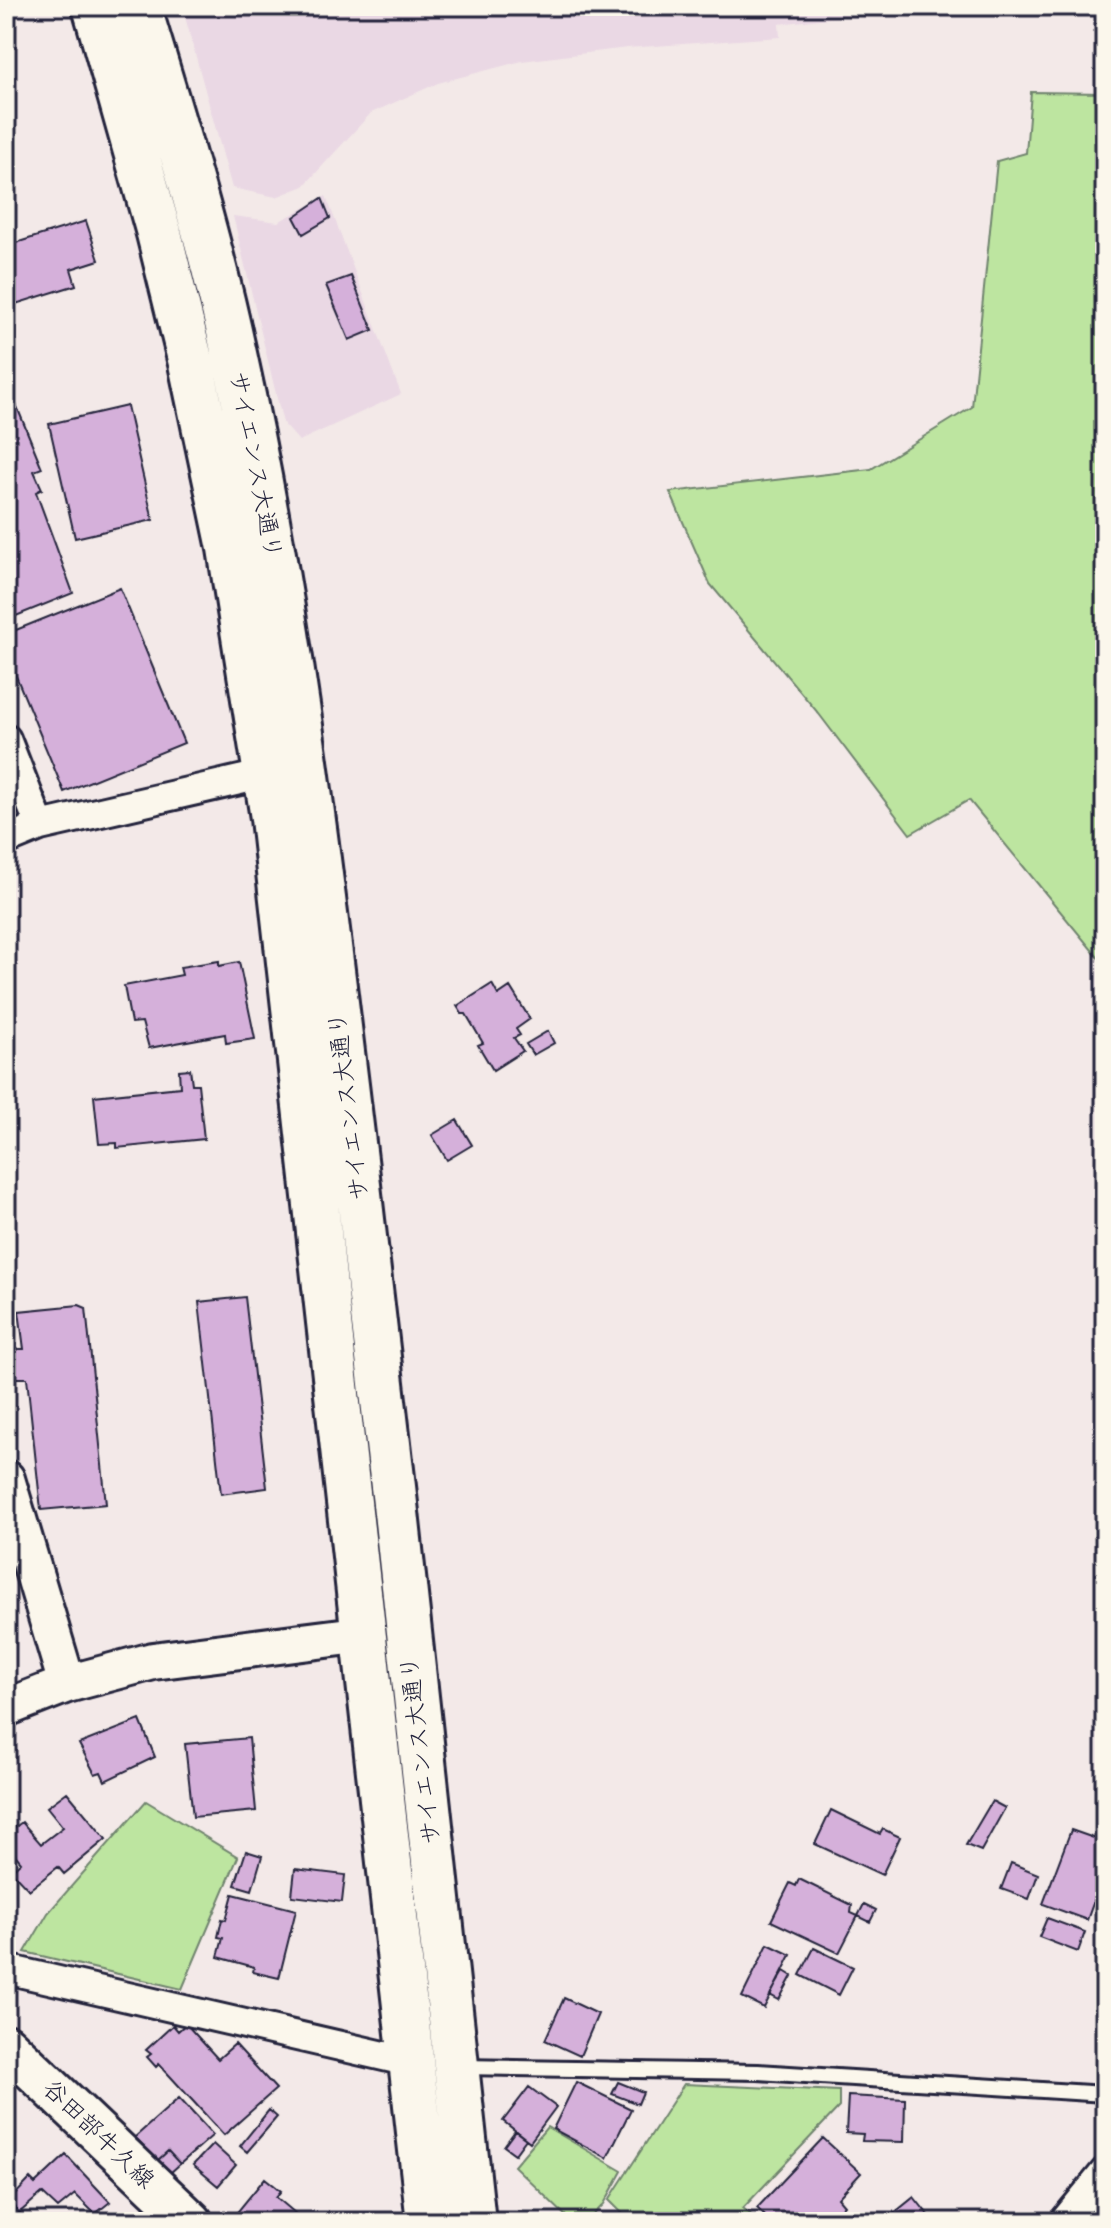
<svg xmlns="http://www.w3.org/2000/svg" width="1111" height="2228" viewBox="0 0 1111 2228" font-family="'Architects Daughter','Klee One',sans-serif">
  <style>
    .built { fill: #ead8e4 }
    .green { fill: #bde5a0; stroke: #70846e; stroke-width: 2 }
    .building { fill: #d5b0da; stroke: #22223b; stroke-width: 2 }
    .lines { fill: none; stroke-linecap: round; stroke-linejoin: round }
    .service-casing { stroke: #22223b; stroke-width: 20 }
    .minor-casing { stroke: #22223b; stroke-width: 34 }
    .tertiary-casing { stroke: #22223b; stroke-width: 42 }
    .secondary-casing { stroke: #22223b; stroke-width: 46 }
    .primary-casing { stroke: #22223b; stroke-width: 50 }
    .service { stroke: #fbf7ec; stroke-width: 14 }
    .minor { stroke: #fbf7ec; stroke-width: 28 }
    .tertiary { stroke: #fbf7ec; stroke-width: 36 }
    .secondary { stroke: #fbf7ec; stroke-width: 40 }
    .primary { stroke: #fbf7ec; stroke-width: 44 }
    .labels { text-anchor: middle; stroke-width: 8; stroke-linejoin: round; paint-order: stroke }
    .street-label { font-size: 24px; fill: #22223b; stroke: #fbf7ec }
  </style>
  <rect width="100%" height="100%" fill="#f3e9e8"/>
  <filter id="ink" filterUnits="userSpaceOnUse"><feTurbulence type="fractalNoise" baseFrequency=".0125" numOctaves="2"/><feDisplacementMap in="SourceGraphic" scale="16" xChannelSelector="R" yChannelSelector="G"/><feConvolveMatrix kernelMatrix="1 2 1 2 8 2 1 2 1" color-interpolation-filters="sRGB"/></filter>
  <g filter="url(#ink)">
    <path class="built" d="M 182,6 L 927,6 L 779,24 L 780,37 L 627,48 L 522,61 L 438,83 L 371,113 L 304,186 L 276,197 L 232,188 Z
      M 326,196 L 401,394 L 299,441 L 283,423 L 233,216 L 278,222 Z"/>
    <path class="green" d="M 1031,92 L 1105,93 L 1105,966 L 969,800 L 910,834 L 819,714 L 710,584 L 670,492 L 871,469 L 972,407 L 997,161 L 1026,153 Z
      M 146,1801 L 238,1857 L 182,1989 L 25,1952 L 48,1913 Z
      M 684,2084 L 839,2091 L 839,2107 L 743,2208 L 760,2222 L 631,2222 L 609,2200 Z
      M 547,2127 L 622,2171 L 604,2204 L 586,2222 L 572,2222 L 514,2166 Z"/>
    <path class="building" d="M 322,198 L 330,218 L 303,234 L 294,217 Z
      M 86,221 L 99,260 L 71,269 L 76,285 L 6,307 L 6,246 Z
      M 351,276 L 373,330 L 349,340 L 326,285 Z
      M 6,380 L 42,468 L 34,471 L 42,489 L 36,492 L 73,593 L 6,620 Z
      M 127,406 L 153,520 L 75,538 L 49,424 Z
      M 120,588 L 184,743 L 64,792 L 6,652 L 6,634 Z
      M 219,961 L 219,966 L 239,962 L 255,1039 L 226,1043 L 225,1034 L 149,1048 L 142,1022 L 131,1023 L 124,986 L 182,975 L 180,967 Z
      M 492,984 L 498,995 L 510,987 L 530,1019 L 516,1029 L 520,1035 L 514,1038 L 523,1051 L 493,1070 L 478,1045 L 483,1043 L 466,1014 L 462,1014 L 457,1006 Z
      M 548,1031 L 554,1043 L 533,1055 L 526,1044 Z
      M 190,1069 L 192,1084 L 198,1084 L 204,1139 L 117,1148 L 117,1143 L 99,1144 L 94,1096 L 180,1087 L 179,1070 Z
      M 457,1120 L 472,1145 L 447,1160 L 432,1135 Z
      M 245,1297 L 267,1488 L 221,1494 L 199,1302 Z
      M 79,1305 L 86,1308 L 106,1504 L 41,1510 L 27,1378 L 10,1378 L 6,1349 L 24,1349 L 19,1311 Z
      M 140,1720 L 155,1757 L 105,1781 L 101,1772 L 95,1774 L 79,1744 Z
      M 249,1738 L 256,1811 L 193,1817 L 185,1744 Z
      M 67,1792 L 106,1839 L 64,1874 L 58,1867 L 29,1890 L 11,1871 L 21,1862 L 6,1844 L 6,1834 L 22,1822 L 41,1844 L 63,1827 L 47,1807 Z
      M 992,1801 L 1005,1808 L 981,1851 L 966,1845 Z
      M 831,1810 L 880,1834 L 883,1829 L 900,1837 L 882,1875 L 815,1844 Z
      M 1071,1830 L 1105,1842 L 1105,1890 L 1099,1887 L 1087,1920 L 1043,1904 Z
      M 246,1851 L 262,1856 L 252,1890 L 235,1885 Z
      M 1011,1863 L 1038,1874 L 1029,1899 L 1001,1889 Z
      M 295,1869 L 345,1875 L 342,1902 L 292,1896 Z
      M 799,1879 L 852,1905 L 851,1913 L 858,1916 L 839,1953 L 771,1921 L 790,1883 L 796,1886 Z
      M 233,1894 L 296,1910 L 279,1978 L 253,1972 L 254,1967 L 218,1957 L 223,1938 L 218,1937 L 222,1919 L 226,1920 Z
      M 864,1904 L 876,1910 L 870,1922 L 858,1916 Z
      M 1047,1918 L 1085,1932 L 1078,1952 L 1039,1937 Z
      M 768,1944 L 791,1955 L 764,2008 L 742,1997 Z
      M 814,1948 L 853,1967 L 839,1995 L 800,1975 Z
      M 784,1971 L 792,1976 L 779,2000 L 770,1995 Z
      M 564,1998 L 598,2014 L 580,2056 L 545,2040 Z
      M 186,2024 L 218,2059 L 235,2044 L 276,2089 L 224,2135 L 159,2064 L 156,2067 L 147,2057 L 151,2054 L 146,2050 L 173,2025 L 178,2031 Z
      M 576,2082 L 631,2109 L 607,2158 L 553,2129 Z
      M 618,2082 L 643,2092 L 638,2104 L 612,2094 Z
      M 529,2087 L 556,2107 L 530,2142 L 503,2121 Z
      M 848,2096 L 905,2099 L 904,2142 L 862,2141 L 863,2134 L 846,2133 Z
      M 179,2098 L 213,2135 L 180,2164 L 168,2151 L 157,2161 L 135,2137 Z
      M 269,2110 L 277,2117 L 247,2152 L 240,2146 Z
      M 515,2131 L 526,2139 L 515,2154 L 504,2146 Z
      M 823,2138 L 861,2173 L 838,2198 L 844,2205 L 830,2220 L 825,2216 L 819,2222 L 771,2222 L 757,2208 Z
      M 213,2144 L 236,2165 L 218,2186 L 193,2165 Z
      M 168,2151 L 180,2164 L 169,2174 L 157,2161 Z
      M 66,2155 L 110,2202 L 95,2214 L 75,2194 L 58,2208 L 42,2193 L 19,2213 L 9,2201 L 30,2179 L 35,2184 Z
      M 265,2178 L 281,2191 L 276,2197 L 295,2213 L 287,2222 L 242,2222 L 234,2216 Z
      M 914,2197 L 934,2222 L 883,2222 Z"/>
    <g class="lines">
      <defs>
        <path id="service" d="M 461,2067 L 758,2072 L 1105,2094"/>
        <path id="minor" d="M 6,739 L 40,826
          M 6,840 L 40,826 L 266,774
          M 6,1969 L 410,2062
          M 1064,2222 L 1105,2172"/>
        <path id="tertiary" d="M 6,1479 L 67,1684
          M 6,1708 L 67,1684 L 153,1661 L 365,1634"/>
        <path id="secondary" d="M 6,2045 L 192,2222"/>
        <path id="primary" d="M 95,6 L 159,233 L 191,363 L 230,548 L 273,818 L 429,2222
          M 138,6 C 173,121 209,236 234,354 C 293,622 323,896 356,1168 C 398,1519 436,1871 473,2222"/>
      </defs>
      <use href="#service" class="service-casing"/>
      <use href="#minor" class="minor-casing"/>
      <use href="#tertiary" class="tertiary-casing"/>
      <use href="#secondary" class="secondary-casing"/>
      <use href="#primary" class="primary-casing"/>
      <use href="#service" class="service"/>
      <use href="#minor" class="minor"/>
      <use href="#tertiary" class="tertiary"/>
      <use href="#secondary" class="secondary"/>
      <use href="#primary" class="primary"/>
    </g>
  </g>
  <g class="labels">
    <g class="street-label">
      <text transform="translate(256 465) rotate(79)" y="8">サイエンス大通り</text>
      <text transform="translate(348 1106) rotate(-97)" y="8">サイエンス大通り</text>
      <text transform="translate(420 1750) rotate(-97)" y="8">サイエンス大通り</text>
      <text transform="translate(99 2134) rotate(44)" y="8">谷田部牛久線</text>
    </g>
  </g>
  <rect width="1111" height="2228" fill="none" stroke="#fbf7ec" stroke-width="32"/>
  <rect x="16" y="16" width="1079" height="2196" fill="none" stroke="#22223b" stroke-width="3" filter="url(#ink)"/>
</svg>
